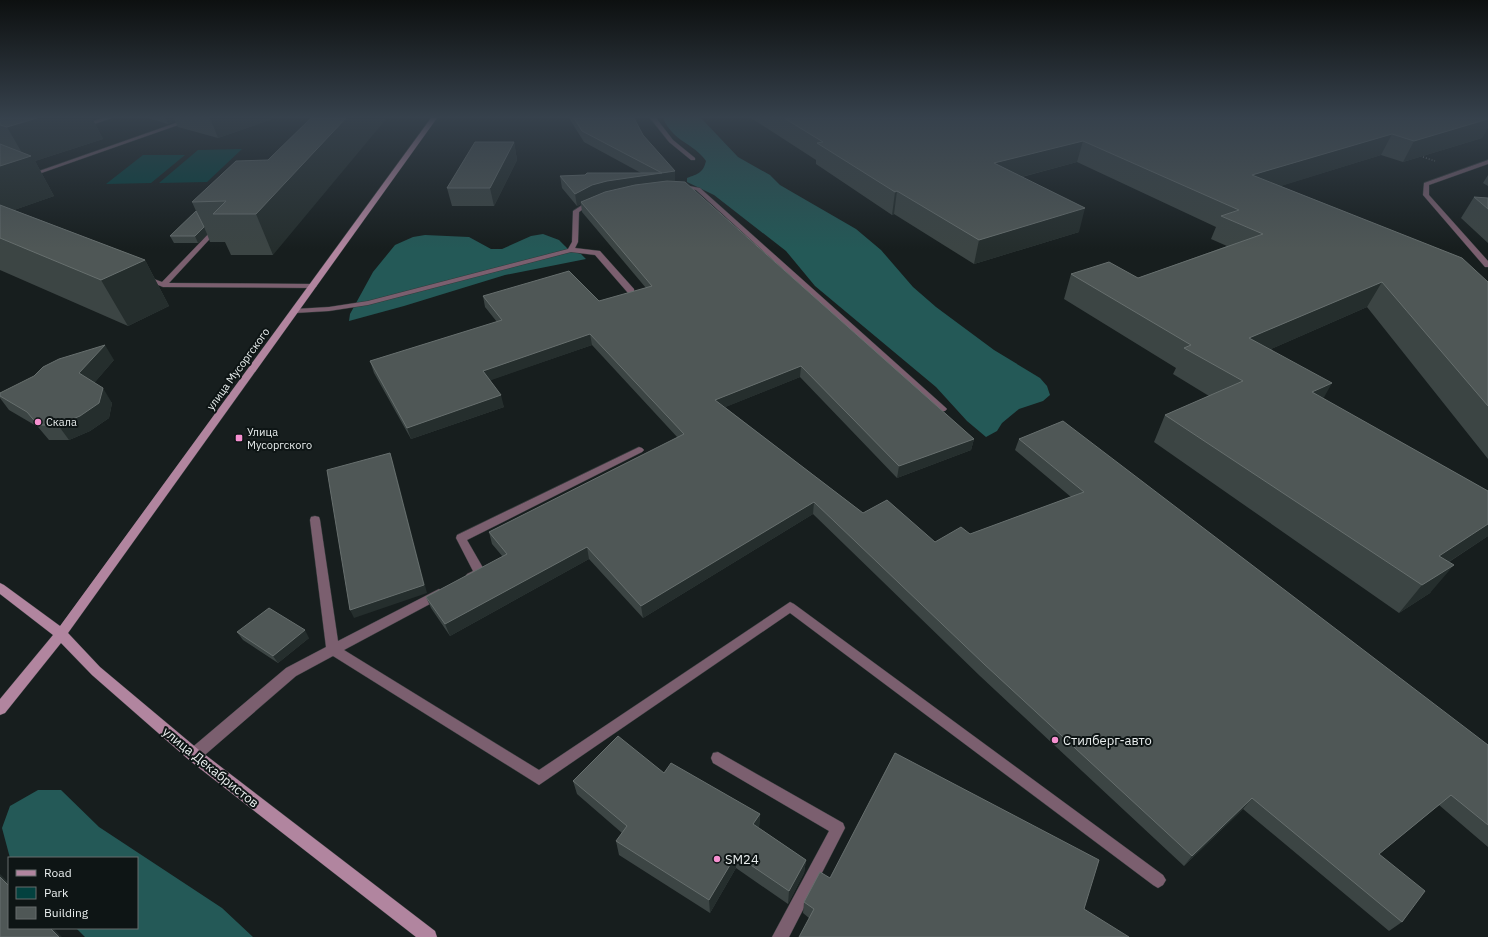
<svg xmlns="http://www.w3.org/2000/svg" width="1488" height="937" viewBox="0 0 1488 937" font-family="'IBM Plex Sans',sans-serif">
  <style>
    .green { fill: #03413f }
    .forest { fill: #245957 }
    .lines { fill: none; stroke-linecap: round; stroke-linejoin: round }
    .lane-casing { stroke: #343b3b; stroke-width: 1 }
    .street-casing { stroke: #343b3b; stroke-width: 1 }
    .secondary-casing { stroke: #343b3b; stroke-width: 1 }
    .path { stroke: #676e6e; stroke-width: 1.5; stroke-dasharray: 1 2; stroke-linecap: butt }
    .lane { fill: #7b5f6f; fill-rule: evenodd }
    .street { fill: #7b5f6f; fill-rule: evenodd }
    .secondary { fill: #b1859f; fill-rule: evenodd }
    .wall { fill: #3c4544 }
    .shaded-wall { fill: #252e2d }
    .building { fill: #4f5756; stroke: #676f6e }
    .poi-dot { fill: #f690d0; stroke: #0e1515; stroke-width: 1.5 }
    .labels { text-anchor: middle; stroke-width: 4; stroke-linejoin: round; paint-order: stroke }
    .street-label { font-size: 11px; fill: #e9eeee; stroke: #0e1515 }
    .poi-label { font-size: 11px; fill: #e9eeee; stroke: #0e1515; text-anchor: start }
    .near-poi-label { font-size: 13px; fill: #e9eeee; stroke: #0e1515; text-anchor: start }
    .near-street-label { font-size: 13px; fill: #e9eeee; stroke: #0e1515 }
  </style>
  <rect width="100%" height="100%" fill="#171e1e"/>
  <path class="green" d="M 242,149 L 207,182 L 159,183 L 198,150 Z
    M 143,155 L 185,155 L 151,183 L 106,184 Z"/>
  <path class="forest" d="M 663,118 L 701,118 L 738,157 L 770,175 L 780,185 L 792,192 L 856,229 L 881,250 L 913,287 L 936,307 L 994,350 L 1040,378 L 1047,386 L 1050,395 L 1043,401 L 1019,409 L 1002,423 L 997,431 L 986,437 L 967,421 L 936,387 L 815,286 L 786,251 L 714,195 L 687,182 L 687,178 C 698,174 703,173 706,161 C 694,143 673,142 663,118 Z
    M 543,234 L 559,240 L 568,249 L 581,254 L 586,259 L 505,275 L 404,306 L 349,321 L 350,314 L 373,272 L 395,245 L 413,237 L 425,235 L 469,237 L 491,249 L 502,249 L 531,236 Z
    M 38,790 L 61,790 L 99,827 L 222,908 L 253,937 L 85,937 L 76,928 L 137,928 L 137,858 L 10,858 L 2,828 L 10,806 Z"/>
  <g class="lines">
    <defs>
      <path id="lane" d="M 103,118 L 112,118 L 82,128 L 79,126 Z
        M 190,118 L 198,118 L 30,177 L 25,176 Z
        M 650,118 L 656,118 L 673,140 L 695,158 L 695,160 L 691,160 L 669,142 Z
        M 678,184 L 700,188 L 945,407 L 947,409 L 945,411 L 939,411 L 696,190 L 676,187 L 675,186 Z
        M 593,198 L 595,199 L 595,201 L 579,212 L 578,242 L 575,248 L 600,251 L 634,289 L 634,293 L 628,293 L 595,255 L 571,252 L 368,305 L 329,311 L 295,313 L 291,311 L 295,309 L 329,307 L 368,301 L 568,249 L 572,242 L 573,211 Z
        M 217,226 L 220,228 L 219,229 L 169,283 L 313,284 L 317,286 L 313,288 L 163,287 L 139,277 L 143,275 L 162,282 L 215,227 Z
        M 639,447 L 642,448 L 644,450 L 642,452 L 467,540 L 486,573 C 483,579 473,582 467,580 L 465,577 L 467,574 L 473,571 L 456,538 L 457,535 Z
        M 315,516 L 319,517 L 320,520 L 338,641 L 435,591 L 439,589 L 443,591 L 445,594 L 443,597 L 344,650 L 539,770 L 790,602 L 794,604 L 1163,875 L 1166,880 L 1163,885 L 1158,888 L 1153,885 L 790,613 L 539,785 L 333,656 L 296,676 L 199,760 L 194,761 L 189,760 L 187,755 L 189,750 L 286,668 L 326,647 L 310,520 L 311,517 Z
        M 718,752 L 843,823 L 845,828 L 789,937 L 772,937 L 829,831 L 713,763 L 711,758 L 713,753 Z"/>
      <path id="street" d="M 1488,160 L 1488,164 L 1429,185 L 1429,195 L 1488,261 L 1488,267 L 1485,267 L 1423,195 L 1424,183 Z"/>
      <path id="secondary" d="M 431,118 L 437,118 L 68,633 L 100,667 L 199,750 L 435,931 L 437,937 L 416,937 L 189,760 L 92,675 L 61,643 L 5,713 L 0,715 L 0,699 L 53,635 L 0,594 L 0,583 L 4,585 L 60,626 Z"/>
    </defs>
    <use href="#lane" class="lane-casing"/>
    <use href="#street" class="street-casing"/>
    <use href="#secondary" class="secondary-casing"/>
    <path class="path" d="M 1423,157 L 1435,161"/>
    <use href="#lane" class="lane"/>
    <use href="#street" class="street"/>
    <use href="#secondary" class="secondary"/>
  </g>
  <path class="wall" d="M 0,118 L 92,118 L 103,139 L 35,161 L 54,196 L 14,210 L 145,260 L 169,306 L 128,326 L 0,270 Z
    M 148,118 L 275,118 L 218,138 L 178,127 L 175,121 L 168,124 Z
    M 569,118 L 634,118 L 643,135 L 675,182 L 974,439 L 971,450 L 897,478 L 800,377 L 725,407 L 863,513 L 935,542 L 970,534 L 1071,497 L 1015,450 L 1019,439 L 1488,745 L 1488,847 L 1439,805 L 1379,854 L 1402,922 L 1389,931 L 1243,809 L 1184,866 L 980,676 L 813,514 L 643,618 L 589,559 L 450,636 L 431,608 L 426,597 L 503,557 L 492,544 L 489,532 L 678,438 L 592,345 L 490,380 L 504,407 L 411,439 L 374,373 L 370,361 L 497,322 L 485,307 L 483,296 L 599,301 L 646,288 L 582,212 L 581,204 L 577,206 L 562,188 L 560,176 L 641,173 L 584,142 Z
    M 751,118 L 1488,118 L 1488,127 L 1482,138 L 1403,162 L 1381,155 L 1280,186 L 1488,282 L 1488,459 L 1367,307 L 1271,349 L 1323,399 L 1488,491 L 1488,536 L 1449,562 L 1430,593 L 1399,613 L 1154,442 L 1165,415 L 1209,396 L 1173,374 L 1176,368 L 1064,299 L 1071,274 L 1138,278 L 1227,246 L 1211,239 L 1216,227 L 1077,162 L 1022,177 L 1079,232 L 974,264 L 894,214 L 892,215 L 816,164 L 816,160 Z
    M 514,142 L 517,160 L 494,206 L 452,206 L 447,188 Z
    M 268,160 L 273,255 L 231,255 L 225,242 L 210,242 L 207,234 L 198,243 L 174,243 L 170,236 L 196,211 L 192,202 Z
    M 1488,175 L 1488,186 L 1483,183 Z
    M 1474,197 L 1488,198 L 1488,243 L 1461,218 Z
    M 114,360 L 94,383 L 112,403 L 109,418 L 90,431 L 69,440 L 49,440 L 38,427 L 9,410 L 0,398 L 0,393 Z
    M 237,632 L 309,638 L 278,663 L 243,640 Z
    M 664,773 L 760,814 L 759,828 L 806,860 L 804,873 L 788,904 L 736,868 L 710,913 L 619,855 L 616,841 L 622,833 L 577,794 L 573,781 Z
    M 830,878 L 1084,909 L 809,918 L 803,913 L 804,902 Z"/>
  <path class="shaded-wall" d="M 25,118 L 92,118 L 103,139 L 35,161 L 54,196 L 0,215 L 0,161 L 25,158 L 7,127 Z
    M 166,118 L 174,118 L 175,121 L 168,124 Z
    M 210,118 L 275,118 L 218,138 Z
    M 346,118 L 387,118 L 273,255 L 256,214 Z
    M 1488,119 L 1488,127 L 1482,138 L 1403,162 L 1414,141 Z
    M 1392,134 L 1381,155 L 1243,198 L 1252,175 Z
    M 1083,141 L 1077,162 L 990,185 L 994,163 Z
    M 514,142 L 517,160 L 494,206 L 490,188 Z
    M 675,171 L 675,183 L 581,202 L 581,204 L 577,206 L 575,194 L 592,185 L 607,181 Z
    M 897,191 L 894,214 L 892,215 L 895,192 Z
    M 1085,208 L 1079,232 L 974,264 L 979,240 Z
    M 204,227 L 207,234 L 198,243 L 195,236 Z
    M 145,260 L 169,306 L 128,326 L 101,280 Z
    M 1382,282 L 1367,307 L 1237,364 L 1249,338 Z
    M 590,334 L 592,345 L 486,382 L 483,371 Z
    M 105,345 L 114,360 L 89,389 L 79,373 Z
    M 801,366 L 800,377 L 716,411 L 715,400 Z
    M 1332,383 L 1317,410 L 1312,392 Z
    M 103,388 L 112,403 L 109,418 L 90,431 L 69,440 L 58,425 Z
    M 501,395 L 504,407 L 411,439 L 407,428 Z
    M 974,439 L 971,450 L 897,478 L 899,466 Z
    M 390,453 L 393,461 L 427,593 L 354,618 L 350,610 Z
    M 814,502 L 813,514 L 643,618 L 641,606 Z
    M 1488,524 L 1488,536 L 1418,582 L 1439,556 Z
    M 587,547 L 589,559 L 450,636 L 445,624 Z
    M 1454,565 L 1430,593 L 1399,613 L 1422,585 Z
    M 305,630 L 309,638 L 278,663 L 273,656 Z
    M 1252,798 L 1243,809 L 1184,866 L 1192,856 Z
    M 760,814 L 759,827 L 753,838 L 753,824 Z
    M 736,855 L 736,868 L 710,913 L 709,900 Z
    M 806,860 L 804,873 L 788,904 L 789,891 Z
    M 0,874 L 9,883 L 9,886 L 0,877 Z
    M 50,928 L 53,928 L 62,937 L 59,937 Z"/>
  <path class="building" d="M 0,118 L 37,118 L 7,127 L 0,125 Z
    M 311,118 L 346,118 L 256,214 L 213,214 L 226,201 L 192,202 L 236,161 L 268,160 Z
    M 574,118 L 634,118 L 643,135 L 675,171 L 607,181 L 592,185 L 575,194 L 560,176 L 585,175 L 587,173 L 662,173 L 582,131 Z
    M 784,118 L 1488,118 L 1488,119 L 1414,141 L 1392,134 L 1252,175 L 1462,258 L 1488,282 L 1488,406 L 1382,282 L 1249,338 L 1332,383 L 1312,392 L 1488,491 L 1488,524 L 1439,556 L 1454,565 L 1422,585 L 1165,415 L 1243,381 L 1184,348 L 1191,345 L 1071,274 L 1109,262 L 1138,278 L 1263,234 L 1221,216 L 1239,210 L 1083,141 L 994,163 L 1085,208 L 979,240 L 897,191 L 895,192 L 817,143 L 823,142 Z
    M 475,142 L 514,142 L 490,188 L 447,188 Z
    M 0,144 L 31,156 L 0,166 Z
    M 667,181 L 685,182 L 974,439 L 899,466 L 801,366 L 715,400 L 863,513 L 887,500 L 935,542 L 961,527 L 970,534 L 1084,492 L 1019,439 L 1063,421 L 1488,745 L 1488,825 L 1451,795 L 1379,854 L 1425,891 L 1402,922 L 1252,798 L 1192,856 L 984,664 L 814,502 L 641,606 L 587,547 L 445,624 L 426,597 L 507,554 L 489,532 L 684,434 L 590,334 L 483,371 L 501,395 L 407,428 L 370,361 L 502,320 L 483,296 L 569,271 L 599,301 L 652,286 L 581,202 L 605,192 L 635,185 Z
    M 1474,197 L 1488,198 L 1488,209 Z
    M 0,205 L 145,260 L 101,280 L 0,238 Z
    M 196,211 L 204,227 L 195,236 L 170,236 Z
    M 105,345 L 79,373 L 103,388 L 99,403 L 80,416 L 58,425 L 38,425 L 27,412 L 0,396 L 0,393 L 34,376 L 43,367 L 59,359 Z
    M 390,453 L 424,585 L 350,610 L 327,470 Z
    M 269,608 L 305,630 L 273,656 L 237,632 Z
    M 618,736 L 664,773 L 671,763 L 760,814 L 753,824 L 806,860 L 789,891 L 736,855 L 709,900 L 616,841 L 627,826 L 573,781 Z
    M 895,753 L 1099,860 L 1084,909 L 1129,937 L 799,937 L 814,909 L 804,902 L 820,872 L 830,878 Z
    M 0,877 L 9,886 L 9,928 L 50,928 L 59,937 L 0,937 Z"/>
  <linearGradient id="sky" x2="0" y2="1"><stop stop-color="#0d1010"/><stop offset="0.47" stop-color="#36414c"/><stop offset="1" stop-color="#36414c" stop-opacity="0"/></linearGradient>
  <rect width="1488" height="249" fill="url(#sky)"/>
  <g class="poi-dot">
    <circle cx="38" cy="422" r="4"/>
    <rect x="235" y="434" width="8" height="8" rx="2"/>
    <circle cx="1055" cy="740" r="4"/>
    <circle cx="717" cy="859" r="4"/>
  </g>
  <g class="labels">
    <g class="street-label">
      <text transform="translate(238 369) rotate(-54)" y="4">улица Мусоргского</text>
    </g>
    <g class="poi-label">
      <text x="46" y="426">Скала</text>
      <text x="247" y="436">Улица<tspan x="247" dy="13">Мусоргского</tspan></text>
    </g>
    <g class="near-poi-label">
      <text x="1063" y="745">Стилберг-авто</text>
      <text x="725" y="864">SM24</text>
    </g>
    <g class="near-street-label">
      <text transform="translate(211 767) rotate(39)" y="5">улица Декабристов</text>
    </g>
  </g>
  <rect x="8" y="857" width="130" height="72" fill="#0e1515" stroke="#666c6c"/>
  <rect x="16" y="870" width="20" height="6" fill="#b1859f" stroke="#666c6c"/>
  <text x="44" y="877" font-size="12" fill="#e9eeee">Road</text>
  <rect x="16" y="887" width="20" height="12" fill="#03413f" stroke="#666c6c"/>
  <text x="44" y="897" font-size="12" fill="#e9eeee">Park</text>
  <rect x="16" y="907" width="20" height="12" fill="#4f5756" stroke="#666c6c"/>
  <text x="44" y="917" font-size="12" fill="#e9eeee">Building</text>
</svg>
